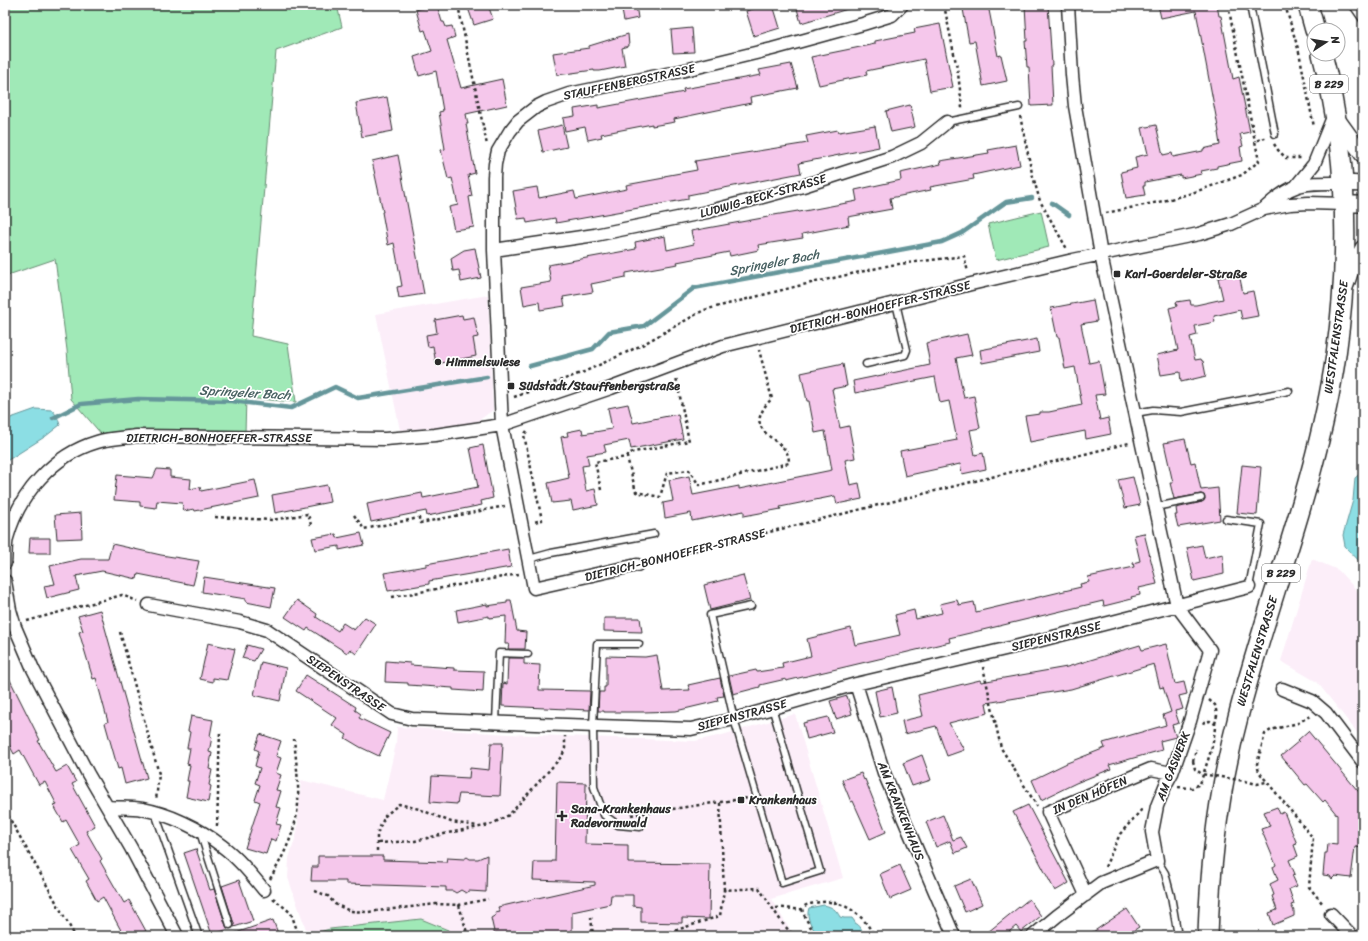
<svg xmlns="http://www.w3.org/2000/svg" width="1368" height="941" viewBox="0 0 1368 941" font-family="Sriracha,sans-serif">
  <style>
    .built { fill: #fceef9 }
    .green { fill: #a0e9b7; stroke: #668a71 }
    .water { fill: #8cdee4; stroke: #65969a }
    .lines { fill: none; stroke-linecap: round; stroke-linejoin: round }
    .stream { stroke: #65969a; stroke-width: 4.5 }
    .building { fill: #f5c7eb; stroke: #2b2b2b }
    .service-casing { stroke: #2b2b2b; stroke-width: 9 }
    .minor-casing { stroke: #2b2b2b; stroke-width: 15 }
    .tertiary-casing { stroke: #2b2b2b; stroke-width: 18 }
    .primary-casing { stroke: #2b2b2b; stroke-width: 22 }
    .path { stroke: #2b2b2b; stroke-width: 2.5; stroke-dasharray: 3 3; stroke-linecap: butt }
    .service { stroke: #fff; stroke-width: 6 }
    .minor { stroke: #fff; stroke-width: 12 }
    .tertiary { stroke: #fff; stroke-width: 15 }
    .primary { stroke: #fff; stroke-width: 19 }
    .path-bridge { stroke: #2b2b2b; stroke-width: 2.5; stroke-dasharray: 3 3; stroke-linecap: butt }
    .poi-dot { fill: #2b2b2b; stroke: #fff; stroke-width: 1.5 }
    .labels { text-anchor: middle; stroke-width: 3.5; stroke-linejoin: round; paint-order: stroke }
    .shield { fill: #fff; stroke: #6b6b6b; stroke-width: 1 }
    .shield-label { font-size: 11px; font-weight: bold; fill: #2b2b2b }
    .street-label { font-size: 12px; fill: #2b2b2b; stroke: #fff }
    .poi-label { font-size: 12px; font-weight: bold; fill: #2b2b2b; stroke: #fff; text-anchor: start }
    .water-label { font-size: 13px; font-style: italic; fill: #486162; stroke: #fff }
  </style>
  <rect width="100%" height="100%" fill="#fff"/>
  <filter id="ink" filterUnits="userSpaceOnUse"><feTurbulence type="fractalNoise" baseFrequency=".025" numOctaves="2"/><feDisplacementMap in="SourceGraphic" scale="8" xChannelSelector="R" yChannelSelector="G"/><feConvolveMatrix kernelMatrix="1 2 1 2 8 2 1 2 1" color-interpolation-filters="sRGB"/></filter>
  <g filter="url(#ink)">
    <path class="built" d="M 488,295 L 493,410 L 478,421 L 450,427 L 400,430 L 376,314 Z
      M 1312,559 L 1338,570 L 1361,595 L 1363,594 L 1363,740 L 1317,682 L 1281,661 Z
      M 795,714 L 843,878 L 771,899 L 794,936 L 452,936 L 448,930 L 421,919 L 330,929 L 308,935 L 288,878 L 289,858 L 297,833 L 301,780 L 383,800 L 396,744 L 397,727 L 508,734 L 695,741 L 722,735 Z"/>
    <path class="green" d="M 5,5 L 337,5 L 342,27 L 276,51 L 251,336 L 288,344 L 296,402 L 246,398 L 245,433 L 103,436 L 71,399 L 67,350 L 55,259 L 5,276 Z
      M 1041,211 L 1049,247 L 996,260 L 988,224 Z
      M 421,919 L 448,930 L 452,936 L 308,935 L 330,929 Z"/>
    <path class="water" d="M 36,409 L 52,410 L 57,416 L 60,425 L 46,436 L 5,462 L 5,420 Z
      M 1363,471 L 1363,565 L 1345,546 L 1343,535 L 1353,500 L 1355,478 Z
      M 824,905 C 832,907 836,909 840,917 L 844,918 L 852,918 L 855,922 L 855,923 C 860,925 863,930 862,936 L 818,936 C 813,928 805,918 809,908 Z"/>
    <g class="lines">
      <path class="stream" d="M 1052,203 L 1069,215
        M 530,366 L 593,349 L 609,332 L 644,326 L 694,288 L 942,242 L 962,233 L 1006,202 L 1032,198
        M 53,418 L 81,404 L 138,399 L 231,401 L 291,408 L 335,387 L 358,398 L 487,377
        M 1363,461 L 1362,470 L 1363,479"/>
    </g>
    <path class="building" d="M 433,5 L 437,5 L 442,22 L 444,22 L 446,27 L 452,26 L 455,37 L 447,40 L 461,88 L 502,79 L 507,105 L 466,114 L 468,124 L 466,124 L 475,173 L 468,175 L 472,196 L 469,197 L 474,227 L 454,230 L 449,207 L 458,205 L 452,178 L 448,179 L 441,150 L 445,149 L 439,112 L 443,111 L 436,71 L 419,76 L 414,57 L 432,51 L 425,30 L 422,31 L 416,10 Z
      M 467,5 L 488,5 L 493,19 L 474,25 Z
      M 621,5 L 636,5 L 638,18 L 624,21 Z
      M 766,5 L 773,5 L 780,28 L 754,36 L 746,11 Z
      M 796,5 L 850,5 L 851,8 L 801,23 Z
      M 982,5 L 988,5 L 998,56 L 1001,55 L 1007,81 L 983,86 L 975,41 L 969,42 L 963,9 Z
      M 1025,5 L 1048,5 L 1052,65 L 1051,65 L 1053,105 L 1031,106 L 1029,67 L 1027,67 L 1025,41 L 1027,41 Z
      M 1158,5 L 1197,5 L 1197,8 L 1198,5 L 1217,5 L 1219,16 L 1221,16 L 1233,79 L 1239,77 L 1250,132 L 1240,134 L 1243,146 L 1240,147 L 1242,161 L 1217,166 L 1217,168 L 1201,171 L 1202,174 L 1181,178 L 1181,175 L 1145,182 L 1145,186 L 1143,186 L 1145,195 L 1126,198 L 1121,172 L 1137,168 L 1135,157 L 1148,154 L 1142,128 L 1156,125 L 1163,155 L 1172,153 L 1173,157 L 1203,151 L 1203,149 L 1220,145 L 1218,132 L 1219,132 L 1196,11 L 1161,18 Z
      M 940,24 L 953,87 L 930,91 L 924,59 L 866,71 L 867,75 L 819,85 L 811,57 L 875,44 L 875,41 L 915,33 L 914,29 Z
      M 692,28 L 694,52 L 673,53 L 671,30 Z
      M 628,34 L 629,46 L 622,48 L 625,66 L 600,71 L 594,71 L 594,70 L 557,75 L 553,53 L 589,48 L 589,46 Z
      M 791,64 L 798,88 L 750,97 L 751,103 L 674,119 L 675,122 L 652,126 L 652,124 L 601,134 L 602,137 L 588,140 L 585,127 L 565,131 L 563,118 L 575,116 L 574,109 L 598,105 L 598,108 L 684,92 L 683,89 L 761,75 L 759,70 Z
      M 387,97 L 393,131 L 362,137 L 356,103 Z
      M 910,105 L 915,127 L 891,132 L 886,111 Z
      M 562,125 L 567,147 L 543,152 L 538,131 Z
      M 875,126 L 879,147 L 799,163 L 801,173 L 688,195 L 688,199 L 556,223 L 555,218 L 527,223 L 526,218 L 518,219 L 513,191 L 537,187 L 539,198 L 574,191 L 576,199 L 627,189 L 626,185 L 664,178 L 664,176 L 697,170 L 695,161 L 808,143 L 806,136 L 838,130 L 839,132 Z
      M 1016,145 L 1020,165 L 973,175 L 974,179 L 930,187 L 931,190 L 890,198 L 892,209 L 848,217 L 849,225 L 802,234 L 803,238 L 758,245 L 759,250 L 730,256 L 729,252 L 677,262 L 678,264 L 626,273 L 626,277 L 591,284 L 593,292 L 563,297 L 565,306 L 540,310 L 539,302 L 524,305 L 521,287 L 551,282 L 548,265 L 636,249 L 635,242 L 665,236 L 667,250 L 694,244 L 691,231 L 768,217 L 768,216 L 798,211 L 799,212 L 857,201 L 855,190 L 901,180 L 900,173 L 941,164 L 940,161 L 989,153 L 988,150 Z
      M 398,155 L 424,294 L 399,298 L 397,287 L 402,286 L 394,243 L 388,245 L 382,212 L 383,212 L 372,161 Z
      M 475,248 L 481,278 L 461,282 L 459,270 L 453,271 L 451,258 L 464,250 Z
      M 1239,274 L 1243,293 L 1253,291 L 1258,316 L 1242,319 L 1240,310 L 1214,316 L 1215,322 L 1195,326 L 1197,335 L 1190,337 L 1195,360 L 1201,359 L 1202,361 L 1203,361 L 1206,376 L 1181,382 L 1180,372 L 1161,375 L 1157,355 L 1178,350 L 1169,308 L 1177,306 L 1176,302 L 1190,300 L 1191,305 L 1196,305 L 1223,299 L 1218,278 Z
      M 1093,300 L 1097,321 L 1081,324 L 1089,363 L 1099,361 L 1105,394 L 1095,395 L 1100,420 L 1108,418 L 1111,434 L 1086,439 L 1085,431 L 1030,442 L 1025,416 L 1040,414 L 1040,412 L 1049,412 L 1082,405 L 1075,367 L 1065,369 L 1059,337 L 1057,337 L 1051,308 Z
      M 462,315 L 463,319 L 474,317 L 478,337 L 473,338 L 476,356 L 436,364 L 433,346 L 428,347 L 426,335 L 437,333 L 435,320 Z
      M 967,334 L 972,355 L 956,358 L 964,398 L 974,396 L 980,428 L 970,430 L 975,455 L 983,453 L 986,469 L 962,474 L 960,464 L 905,476 L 900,451 L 957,440 L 949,401 L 940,403 L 935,377 L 855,393 L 853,381 L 930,365 L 926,343 Z
      M 1037,339 L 1039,352 L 982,363 L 980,350 Z
      M 843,364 L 847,386 L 832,389 L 840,428 L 849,426 L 855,458 L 845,460 L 850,485 L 859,483 L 862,499 L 837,504 L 835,496 L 780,507 L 781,509 L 744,516 L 744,511 L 692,521 L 691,513 L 665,518 L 663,503 L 673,501 L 669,480 L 689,476 L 693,495 L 739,486 L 739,489 L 832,470 L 825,431 L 815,433 L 809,401 L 807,401 L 801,373 Z
      M 628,404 L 633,423 L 678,414 L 683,439 L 631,449 L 629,440 L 604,445 L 606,452 L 587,455 L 589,465 L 582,466 L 586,491 L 595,489 L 598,505 L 573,510 L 571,501 L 552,503 L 548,483 L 569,478 L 561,437 L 568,436 L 567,432 L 582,429 L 583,434 L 612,429 L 608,408 Z
      M 1185,439 L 1191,463 L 1195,462 L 1201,490 L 1218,488 L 1220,520 L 1178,527 L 1175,515 L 1177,515 L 1176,508 L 1202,502 L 1205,499 L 1204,495 L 1201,494 L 1174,499 L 1170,483 L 1173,483 L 1164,443 Z
      M 483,445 L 493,498 L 481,501 L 482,505 L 427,516 L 426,511 L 371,522 L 367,504 L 422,493 L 423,498 L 478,487 L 470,448 Z
      M 1242,465 L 1261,467 L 1257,515 L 1237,513 Z
      M 157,469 L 170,470 L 170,477 L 191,479 L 190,489 L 200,487 L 201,491 L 255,480 L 259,498 L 195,511 L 194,509 L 184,511 L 182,503 L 157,501 L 156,508 L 140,506 L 140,502 L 114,500 L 117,475 L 153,478 Z
      M 1133,477 L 1140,505 L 1125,508 L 1118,480 Z
      M 327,485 L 330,502 L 275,513 L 272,495 Z
      M 81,513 L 82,538 L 57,539 L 55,515 Z
      M 361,533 L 364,545 L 339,550 L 339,546 L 315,550 L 312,538 L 336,534 L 337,538 Z
      M 1144,533 L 1157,584 L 1139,588 L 1140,595 L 1131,597 L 1132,599 L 1104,606 L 1103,601 L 995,627 L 949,638 L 950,642 L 786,681 L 786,679 L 760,685 L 760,687 L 733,694 L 729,676 L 756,670 L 757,672 L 783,668 L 782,663 L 811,656 L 807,639 L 851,628 L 855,645 L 900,635 L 895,615 L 914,610 L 916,619 L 942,613 L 940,604 L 957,600 L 959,605 L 974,602 L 976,612 L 1081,587 L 1080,584 L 1089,582 L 1088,577 L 1134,567 L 1133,563 L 1140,561 L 1134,535 Z
      M 30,538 L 50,538 L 50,553 L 29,553 Z
      M 112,544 L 161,555 L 199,561 L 193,585 L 138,574 L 137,579 L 102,571 L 76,576 L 79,590 L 47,598 L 44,586 L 55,584 L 50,566 L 81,559 L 108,559 Z
      M 1202,545 L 1205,558 L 1223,554 L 1224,574 L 1194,581 L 1187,548 Z
      M 508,549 L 511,567 L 429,581 L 429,584 L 388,591 L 384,573 L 426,566 L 426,564 Z
      M 743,575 L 750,600 L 710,610 L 704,585 Z
      M 204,577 L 275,588 L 271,607 L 246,602 L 246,599 L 202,592 Z
      M 297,600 L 317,614 L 316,617 L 338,631 L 343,623 L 354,630 L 365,617 L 376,624 L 356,654 L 350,649 L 347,653 L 308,628 L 306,631 L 285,617 Z
      M 507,600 L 511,600 L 517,631 L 526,632 L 525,649 L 508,649 L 509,644 L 505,644 L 506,616 L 489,618 L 489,616 L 458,622 L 456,610 L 487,604 L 487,606 L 507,603 Z
      M 100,610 L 147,778 L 125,784 L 121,768 L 118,769 L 105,723 L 108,722 L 96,678 L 93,679 L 79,632 L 83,631 L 78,616 Z
      M 604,618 L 640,618 L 642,632 L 604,631 Z
      M 208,643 L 235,649 L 227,680 L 213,678 L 213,682 L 200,679 Z
      M 1166,644 L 1175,684 L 1184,682 L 1187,694 L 1179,696 L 1183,709 L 1175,711 L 1179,723 L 1172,725 L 1176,737 L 1160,741 L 1162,750 L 1109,765 L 1111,769 L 1076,783 L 1041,800 L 1032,780 L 1067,763 L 1105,748 L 1103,743 L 1166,725 L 1163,715 L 1171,712 L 1163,687 L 1160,688 L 1154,664 L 1071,689 L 986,703 L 988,713 L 949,723 L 964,750 L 947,756 L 936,726 L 905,734 L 902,721 L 923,716 L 918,695 L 980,680 L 981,682 L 1067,667 L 1140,645 L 1142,650 Z
      M 247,645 L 261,649 L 254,661 L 242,658 Z
      M 657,655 L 663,691 L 690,690 L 688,685 L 720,678 L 724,696 L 717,697 L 718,701 L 676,711 L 644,712 L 604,712 L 604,711 L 598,711 L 599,692 L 604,692 L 604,687 L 606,687 L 606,656 L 645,657 Z
      M 508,658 L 524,658 L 524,664 L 540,665 L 539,690 L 590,691 L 589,710 L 502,706 L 503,683 L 507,684 Z
      M 386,661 L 410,663 L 410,665 L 454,668 L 454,670 L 484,671 L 483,692 L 453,690 L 453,688 L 408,685 L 408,683 L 385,682 Z
      M 261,662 L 286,668 L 280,701 L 254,695 Z
      M 5,670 L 40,740 L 38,741 L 56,772 L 67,766 L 76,782 L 72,784 L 95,826 L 86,831 L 102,859 L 100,861 L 124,903 L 129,900 L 146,931 L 136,936 L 124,936 L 103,897 L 97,901 L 86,881 L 89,879 L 72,850 L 80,845 L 66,820 L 63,822 L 54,806 L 57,805 L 45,782 L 39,785 L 20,750 L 14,754 L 5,737 Z
      M 306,675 L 356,707 L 355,710 L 361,714 L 359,718 L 390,733 L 379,756 L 360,747 L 345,738 L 347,735 L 332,725 L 337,718 L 296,691 Z
      M 892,687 L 897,713 L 880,717 L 875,691 Z
      M 847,696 L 852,714 L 836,719 L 830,701 Z
      M 191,716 L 213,720 L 210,736 L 212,737 L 209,752 L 212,753 L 209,769 L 212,770 L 209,785 L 211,786 L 208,802 L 186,797 L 189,781 L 187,781 L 190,765 L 187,764 L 190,748 L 187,748 L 190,732 L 188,731 Z
      M 828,717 L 833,732 L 807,739 L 803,723 Z
      M 1308,731 L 1363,797 L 1363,805 L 1362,806 L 1360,822 L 1363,822 L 1362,848 L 1355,847 L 1351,878 L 1335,876 L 1332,879 L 1330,876 L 1323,875 L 1325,853 L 1327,853 L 1328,844 L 1337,845 L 1337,815 L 1325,800 L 1323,802 L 1307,784 L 1305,785 L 1281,756 L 1299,741 L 1298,740 Z
      M 260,734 L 281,741 L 276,756 L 281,758 L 276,773 L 281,775 L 276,790 L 281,791 L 276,807 L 281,808 L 276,824 L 281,825 L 276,841 L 271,839 L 266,854 L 245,848 L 260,802 L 255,800 L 260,785 L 255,783 L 260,768 L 255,766 L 259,751 L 255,749 Z
      M 491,743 L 503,743 L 500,796 L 459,794 L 457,804 L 430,802 L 432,776 L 469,778 L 470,768 L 489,770 Z
      M 922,755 L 931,780 L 912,786 L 903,763 Z
      M 861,773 L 864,780 L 865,779 L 886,832 L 870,839 L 853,801 L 851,802 L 842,780 Z
      M 557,782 L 586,783 L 585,844 L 628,845 L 628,863 L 710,864 L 709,919 L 682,918 L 682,923 L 641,922 L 641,907 L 633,906 L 633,895 L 611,895 L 610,904 L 572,912 L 572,936 L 531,936 L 530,933 L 516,936 L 495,936 L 491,918 L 496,915 L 495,913 L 500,912 L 498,907 L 595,885 L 595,882 L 533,880 L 534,862 L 552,862 L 552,861 L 555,861 Z
      M 1028,805 L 1069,883 L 1055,891 L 1013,812 Z
      M 1277,807 L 1280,814 L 1284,812 L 1297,844 L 1294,845 L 1298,856 L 1289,860 L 1295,874 L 1292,875 L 1297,886 L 1289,889 L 1294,904 L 1291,905 L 1294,911 L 1294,916 L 1273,925 L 1269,913 L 1277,910 L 1272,896 L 1274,895 L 1270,884 L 1278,880 L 1273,867 L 1276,865 L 1261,829 L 1270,826 L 1264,812 Z
      M 943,815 L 953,840 L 961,837 L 967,848 L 955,853 L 950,841 L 936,847 L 926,822 Z
      M 196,849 L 210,890 L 214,889 L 226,926 L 228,929 L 212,935 L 184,853 Z
      M 487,855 L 486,892 L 469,891 L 466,893 L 461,890 L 456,893 L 453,891 L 446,891 L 446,887 L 346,884 L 346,881 L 311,881 L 312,867 L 318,867 L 318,856 L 383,856 L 383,860 L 446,862 L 447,858 L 464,859 L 467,857 L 470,859 L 478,859 Z
      M 900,865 L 911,890 L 890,899 L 880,874 Z
      M 971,879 L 982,904 L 965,912 L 954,886 Z
      M 239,880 L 253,921 L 234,927 L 234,924 L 222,886 Z
      M 1029,899 L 1041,916 L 1021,932 L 1016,926 L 1004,936 L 983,936 Z
      M 1127,909 L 1139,927 L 1125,936 L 1087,936 Z
      M 273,920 L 279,936 L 233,936 L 233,934 Z"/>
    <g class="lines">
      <defs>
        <path id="service" d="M 1250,5 L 1275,134
          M 1351,5 L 1354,7 L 1363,20
          M 947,122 L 1019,107
          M 866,364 L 905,355 L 907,350 L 896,303
          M 1135,413 L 1153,410 L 1181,412 L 1289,391
          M 1155,507 L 1201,498
          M 1226,519 L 1261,524 L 1249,587
          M 529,559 L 551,553 L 654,534
          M 751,606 L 710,615 L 734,719 L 782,883 L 820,871 L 772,707
          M 639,644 L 597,644 L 593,726 L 594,787 L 604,815 L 618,825 L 640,827
          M 496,722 L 499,653 L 528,654
          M 155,813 L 198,934
          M 200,832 L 230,925
          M 1157,860 L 1165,873 L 1171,896 L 1178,936"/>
        <path id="minor" d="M 1297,185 L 1314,164 L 1333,117
          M 1265,208 C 1294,181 1304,183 1343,183
          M 494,250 L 595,235 L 707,212 L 803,186 L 892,157 L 921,143 L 947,122
          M 5,563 C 6,555 5,546 7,538 C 19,494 53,455 97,442 C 110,438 124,438 137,436 L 385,439 L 435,435 L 502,425 L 611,388 L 723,346 L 971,284 L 1073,260 L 1199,234 L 1231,224 L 1264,209 L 1290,204 L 1309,203 L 1344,204
          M 637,565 L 534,588 L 502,425 L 494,250 L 494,177 L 495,164 L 498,151 L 510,131 L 518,121 L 536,107 L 546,102 L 569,94 L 681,71 L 772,49 L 863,24 L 892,15 L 902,5
          M 5,581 L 10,610 L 15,627 L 33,669 L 88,774 L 131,848 L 177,936
          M 149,605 L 240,622 L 267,630 L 392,714 L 412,719 L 535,724 L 691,729 L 734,719 L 856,684 L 1018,646 L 1249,587
          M 856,684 L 884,773 L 954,936
          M 1282,689 L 1312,701 L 1326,713 L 1363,762
          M 108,807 C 119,808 131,807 142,809 C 169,814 199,828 222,846 C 238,858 251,874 264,890
          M 1086,895 L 1048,812 L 1151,769 L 1172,773
          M 1331,914 L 1352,936
          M 1033,936 L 1057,916 L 1101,883 L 1157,860 L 1152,832 L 1157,806 L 1166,784 L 1172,773 L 1190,721 L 1210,650 L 1177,606 L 1101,255 L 1075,106 L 1072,75 L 1068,5"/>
        <path id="tertiary" d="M 1337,119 L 1363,155
          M 1343,183 L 1363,184
          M 1344,204 L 1363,204
          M 1346,285 L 1350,273 L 1363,248"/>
        <path id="primary" d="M 1308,5 L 1315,30
          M 1208,936 C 1210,862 1219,789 1238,717 C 1269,596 1318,479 1336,355 C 1350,255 1348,151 1322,54"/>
      </defs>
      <use href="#service" class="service-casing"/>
      <use href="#minor" class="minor-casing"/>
      <use href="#tertiary" class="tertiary-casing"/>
      <use href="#primary" class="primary-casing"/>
      <path class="path" d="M 458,5 L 487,145
        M 944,5 L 958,73 L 962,107 L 961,108
        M 1228,5 L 1255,141
        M 1285,5 L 1299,52 L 1314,127
        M 1020,116 L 1032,173 L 1040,201 L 1067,249
        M 1274,144 L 1278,150 L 1286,158 L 1302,158
        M 1106,213 L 1163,201 L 1192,193 L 1242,175 L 1259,161 L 1255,141 L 1265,138 L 1267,139
        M 514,397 L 584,372 L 640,346 L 704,310 L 798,286 L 891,265 L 964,256 L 968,272
        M 527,431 L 524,435 L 542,520 L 534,522
        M 627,457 L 629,453 L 689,441 L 676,377
        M 601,490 L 595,462 L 627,457 L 636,492 L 660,497 L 667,473 L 689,470 L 699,485 L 789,463 C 789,459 788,454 786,451 C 778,440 753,431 761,414 C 764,407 766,404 772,399 L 759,350
        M 354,515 L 364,529 L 419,518 L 420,523 L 505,506
        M 215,517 L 272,520 L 308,514 L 311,525
        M 648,562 L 1129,443
        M 392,597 L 519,574
        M 27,621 L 122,595 L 137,601
        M 120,632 L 159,774 L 156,800
        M 983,667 L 1001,748 L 1037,806
        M 1209,700 L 1215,705 L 1217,715 L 1215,724
        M 1310,716 L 1298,723 L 1271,730 L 1265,734 L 1257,764 L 1259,772 L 1313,838 L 1309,887 L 1323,904
        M 1193,761 L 1196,749
        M 1245,781 L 1257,784 L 1266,782
        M 1178,787 L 1192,788 L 1200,784 C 1206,765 1215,744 1215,724 L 1210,721 L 1204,722 L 1203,724
        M 720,803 L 724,890
        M 5,810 L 75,936
        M 631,815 L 748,798
        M 217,826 L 220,731
        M 378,843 L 415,841 L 448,833 L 490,825 L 509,815 L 562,756 L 565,749 L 565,736
        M 377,851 L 377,834 L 385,816 L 399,804 L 419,809 L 451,822 L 477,826
        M 1105,867 L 1120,834 L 1143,808
        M 270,879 C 284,855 296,831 298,804 C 299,783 296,760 294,739
        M 315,891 L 328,896 L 335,904 L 350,911 L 368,912 L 436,904 L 459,905 L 488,899
        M 273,898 L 291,913 L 299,936
        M 459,905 L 468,936
        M 776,908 C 785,907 793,910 802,909 C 805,904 810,904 815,903 C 840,897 864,914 874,936
        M 802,909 C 805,919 811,927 816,936
        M 591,917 L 593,936
        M 658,936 L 720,916 L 724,890 L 759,888 L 783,924 L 794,936"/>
      <use href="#service" class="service"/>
      <use href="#minor" class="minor"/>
      <use href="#tertiary" class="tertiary"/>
      <use href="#primary" class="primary"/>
      <path class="path-bridge" d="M 1193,761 L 1195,769 L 1202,774 L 1245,781"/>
    </g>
  </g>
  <g class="poi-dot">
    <rect x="1113" y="270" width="8" height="8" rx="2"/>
    <circle cx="438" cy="362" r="4"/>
    <rect x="507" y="382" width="8" height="8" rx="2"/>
    <rect x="737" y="796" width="8" height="8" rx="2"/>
    <path d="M560 810h4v4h4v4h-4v4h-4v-4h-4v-4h4z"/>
  </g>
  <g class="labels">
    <g class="shield">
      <rect x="1310" y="75" width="38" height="18" rx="3"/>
      <rect x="1262" y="564" width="38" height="18" rx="3"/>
    </g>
    <g class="shield-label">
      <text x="1329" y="88">B 229</text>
      <text x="1281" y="577">B 229</text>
    </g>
    <g class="street-label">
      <text transform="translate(629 82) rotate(-12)" y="4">STAUFFENBERGSTRASSE</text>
      <text transform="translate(763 196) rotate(-16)" y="4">LUDWIG-BECK-STRASSE</text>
      <text transform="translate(880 307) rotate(-14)" y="4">DIETRICH-BONHOEFFER-STRASSE</text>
      <text transform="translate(1336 337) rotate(-82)" y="4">WESTFALENSTRASSE</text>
      <text x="219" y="442">DIETRICH-BONHOEFFER-STRASSE</text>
      <text transform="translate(675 555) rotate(-14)" y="4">DIETRICH-BONHOEFFER-STRASSE</text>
      <text transform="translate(1056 636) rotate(-14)" y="4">SIEPENSTRASSE</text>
      <text transform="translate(1257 651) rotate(-73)" y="4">WESTFALENSTRASSE</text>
      <text transform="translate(346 683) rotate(34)" y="4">SIEPENSTRASSE</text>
      <text transform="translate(742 715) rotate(-15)" y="4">SIEPENSTRASSE</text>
      <text transform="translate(1173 766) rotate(-69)" y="4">AM GASWERK</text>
      <text transform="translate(1090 795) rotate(-23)" y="4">IN DEN HÖFEN</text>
      <text transform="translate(901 811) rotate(68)" y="4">AM KRANKENHAUS</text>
    </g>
    <g class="poi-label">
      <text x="1125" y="278">Karl-Goerdeler-Straße</text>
      <text x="446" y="366">Himmelswiese</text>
      <text x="519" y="390">Südstadt/Stauffenbergstraße</text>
      <text x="749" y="804">Krankenhaus</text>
      <text x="571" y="813">Sana-Krankenhaus<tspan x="571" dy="14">Radevormwald</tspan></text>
    </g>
    <g class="water-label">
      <text transform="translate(774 262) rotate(-11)" y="5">Springeler Bach</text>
      <text transform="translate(245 392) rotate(3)" y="5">Springeler Bach</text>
    </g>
  </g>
  <rect width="1368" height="941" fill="none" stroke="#fff" stroke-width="20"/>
  <rect x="10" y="10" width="1348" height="921" fill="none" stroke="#2b2b2b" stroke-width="1.5" filter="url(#ink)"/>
  <g transform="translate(1326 42) rotate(78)"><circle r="19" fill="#ffffff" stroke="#aaaaaa"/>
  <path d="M0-3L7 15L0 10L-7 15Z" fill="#2b2b2b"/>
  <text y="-6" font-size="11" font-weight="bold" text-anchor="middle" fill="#2b2b2b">N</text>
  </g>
</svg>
